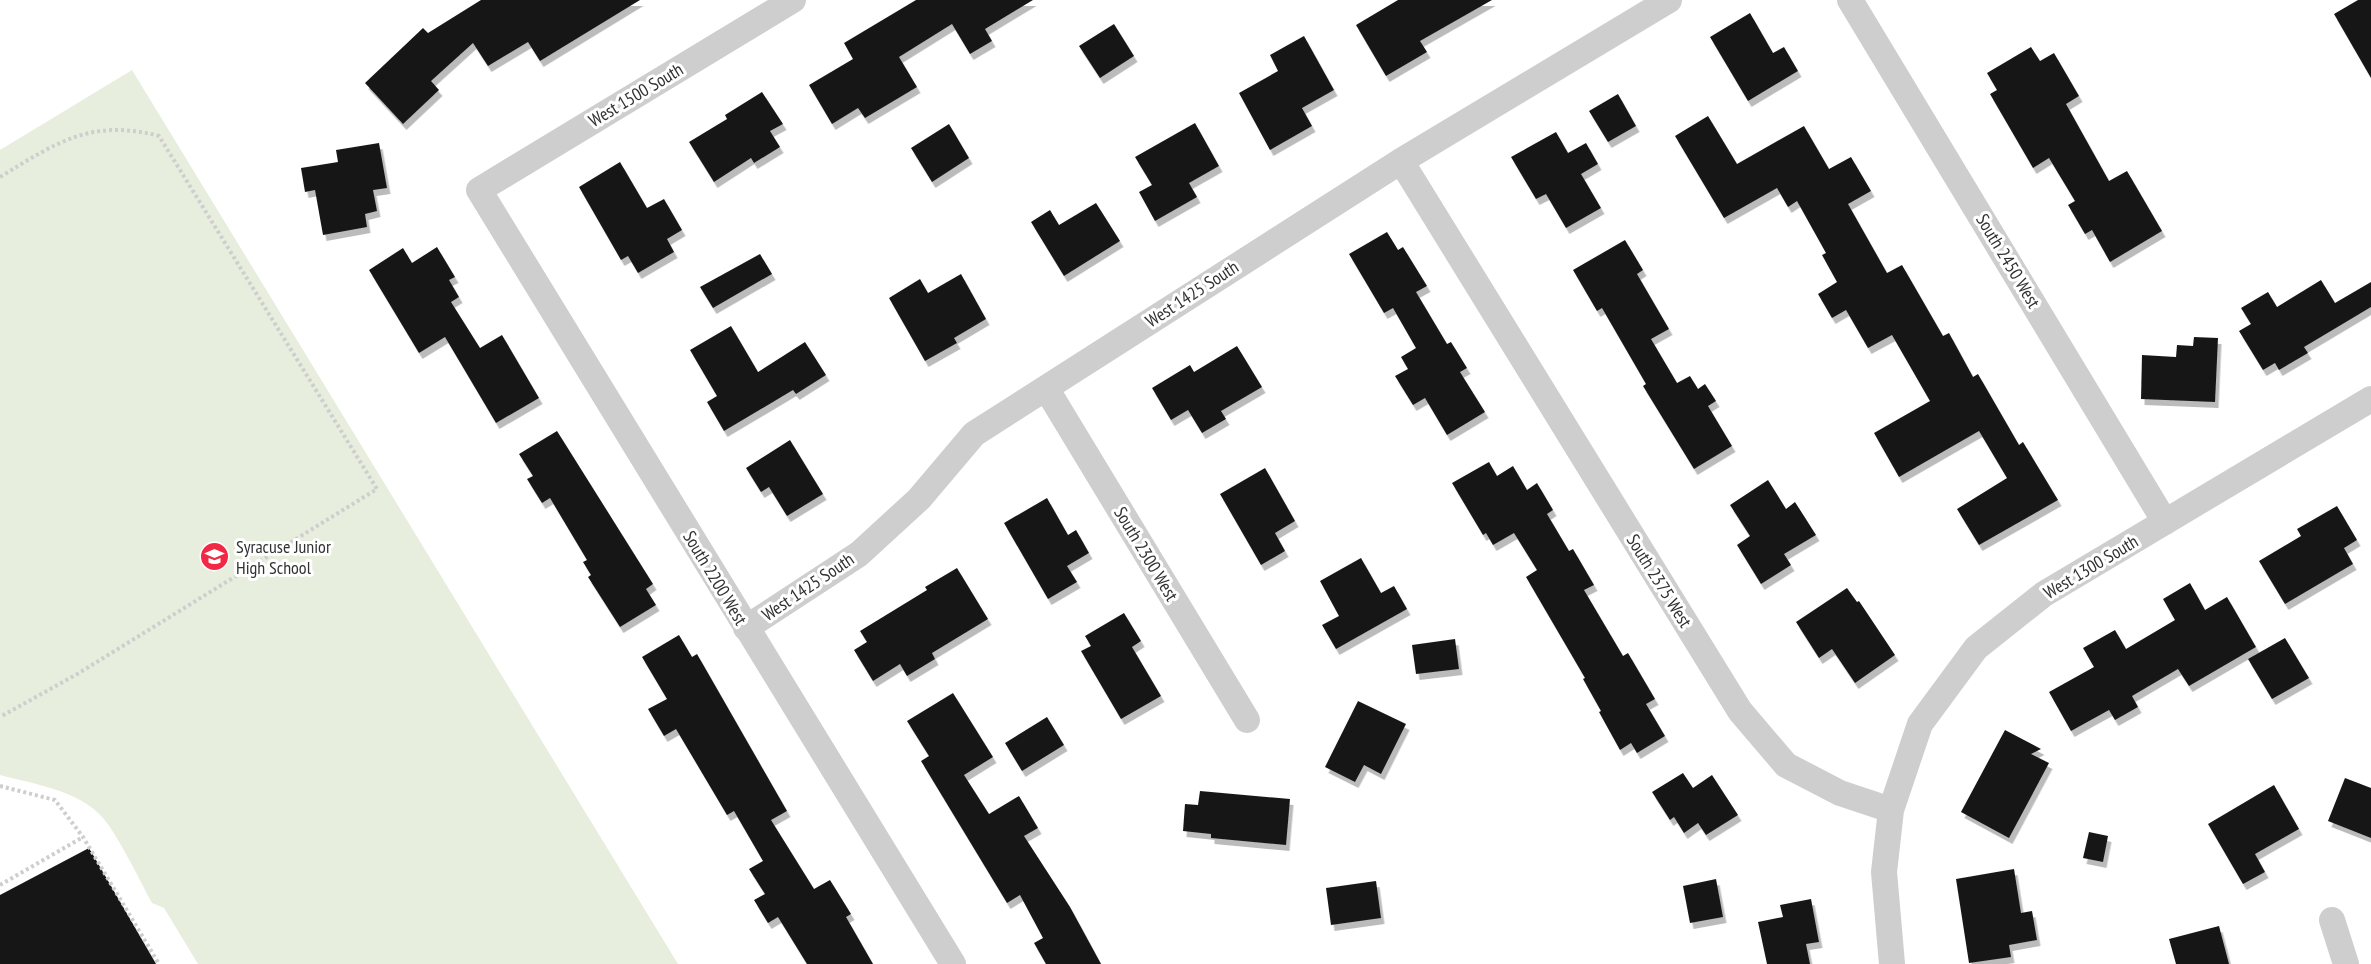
<svg xmlns="http://www.w3.org/2000/svg" width="2371" height="964" viewBox="0 0 2371 964" font-family="'PT Sans Narrow',sans-serif">
  <style>
    .green { fill: #e8eede }
    .building { fill: #181818; filter: url(#shadow) }
    .lines { fill: none; stroke-linecap: round; stroke-linejoin: round }
    .path { stroke: #cecece; stroke-width: 4; stroke-dasharray: 3 3; stroke-linecap: butt }
    .street { stroke: #cecece; stroke-width: 26 }
    .labels { text-anchor: middle; stroke-width: 6; stroke-linejoin: round; paint-order: stroke }
    .street-label { font-size: 18px; fill: #313131; stroke: #fff }
    .poi-label { font-size: 18px; fill: #313131; stroke: #fff; text-anchor: start }
  </style>
  <defs>
    <filter id="shadow"><feDropShadow dx="3.5" dy="6" stdDeviation="0" flood-color="#0004"/></filter>
  </defs>
  <rect width="100%" height="100%" fill="#fff"/>
  <path class="green" d="M 132,70 L 678,964 L 198,964 L 164,908 L 152,903 C 139,879 119,837 103,818 C 79,790 33,784 0,775 L 0,150 Z"/>
  <path class="building" d="M 481,0 L 640,0 L 540,61 L 528,42 L 488,66 L 473,43 L 431,81 L 439,90 L 403,124 L 365,83 L 423,28 L 428,33 Z
    M 916,0 L 1033,0 L 985,29 L 992,41 L 970,54 L 952,24 L 899,57 L 917,87 L 865,118 L 858,108 L 832,124 L 809,85 L 853,59 L 844,43 Z
    M 1398,0 L 1492,0 L 1420,41 L 1427,52 L 1386,76 L 1356,25 Z
    M 2358,0 L 2371,0 L 2371,78 L 2334,14 Z
    M 1750,13 L 1773,53 L 1784,47 L 1798,71 L 1748,101 L 1710,37 Z
    M 1114,24 L 1134,56 L 1100,78 L 1079,46 Z
    M 1304,36 L 1334,90 L 1302,108 L 1312,126 L 1270,150 L 1239,93 L 1278,71 L 1270,55 Z
    M 2031,47 L 2040,61 L 2054,53 L 2079,96 L 2066,104 L 2109,181 L 2127,171 L 2162,231 L 2110,262 L 2092,230 L 2085,234 L 2068,205 L 2075,201 L 2049,158 L 2033,168 L 1990,94 L 1997,90 L 1987,73 Z
    M 762,92 L 783,124 L 770,131 L 780,147 L 754,163 L 751,158 L 714,182 L 689,142 L 727,119 L 725,115 Z
    M 1618,94 L 1636,126 L 1608,142 L 1589,111 Z
    M 1708,116 L 1737,164 L 1804,126 L 1829,169 L 1851,157 L 1871,191 L 1848,204 L 1887,273 L 1902,265 L 1943,336 L 1949,333 L 1973,377 L 1978,374 L 2019,445 L 2023,442 L 2058,500 L 1979,545 L 1957,509 L 2007,478 L 1979,431 L 1899,477 L 1874,433 L 1930,401 L 1892,335 L 1868,348 L 1846,310 L 1832,318 L 1818,294 L 1837,282 L 1822,255 L 1826,253 L 1797,201 L 1788,207 L 1777,188 L 1724,218 L 1675,136 Z
    M 1195,123 L 1219,166 L 1189,183 L 1197,197 L 1155,221 L 1139,192 L 1152,185 L 1135,157 Z
    M 949,124 L 969,158 L 932,182 L 911,148 Z
    M 1556,132 L 1568,153 L 1586,143 L 1598,164 L 1581,174 L 1601,208 L 1566,228 L 1546,194 L 1536,199 L 1511,157 Z
    M 379,143 L 387,188 L 373,190 L 377,211 L 365,214 L 367,227 L 323,235 L 315,190 L 305,192 L 301,168 L 338,162 L 336,150 Z
    M 620,162 L 647,208 L 664,199 L 682,230 L 667,239 L 674,252 L 638,273 L 628,256 L 621,260 L 579,187 Z
    M 1096,203 L 1120,241 L 1064,276 L 1031,222 L 1050,210 L 1059,225 Z
    M 1387,232 L 1398,250 L 1403,247 L 1427,286 L 1416,292 L 1447,344 L 1451,342 L 1467,368 L 1460,372 L 1485,412 L 1447,435 L 1425,398 L 1413,405 L 1395,376 L 1408,369 L 1401,357 L 1416,348 L 1393,308 L 1384,313 L 1349,254 Z
    M 1625,240 L 1643,270 L 1637,274 L 1669,329 L 1651,339 L 1677,383 L 1690,376 L 1698,389 L 1705,384 L 1716,401 L 1708,406 L 1732,446 L 1694,469 L 1643,386 L 1646,384 L 1602,308 L 1597,311 L 1573,270 Z
    M 437,247 L 455,277 L 449,280 L 459,297 L 451,302 L 480,348 L 502,335 L 539,398 L 496,423 L 445,337 L 419,353 L 369,270 L 403,248 L 412,263 Z
    M 760,254 L 772,274 L 713,308 L 700,287 Z
    M 961,274 L 986,319 L 954,338 L 957,343 L 925,361 L 889,298 L 920,279 L 928,293 Z
    M 2321,280 L 2335,303 L 2371,282 L 2371,307 L 2304,347 L 2308,353 L 2279,370 L 2275,363 L 2263,370 L 2239,331 L 2251,324 L 2241,308 L 2268,292 L 2277,307 Z
    M 731,326 L 758,372 L 805,342 L 826,375 L 796,394 L 793,390 L 724,431 L 707,402 L 717,396 L 690,350 Z
    M 2194,337 L 2218,338 L 2215,402 L 2141,399 L 2142,355 L 2176,357 L 2177,345 L 2193,346 Z
    M 1237,346 L 1262,387 L 1221,411 L 1226,419 L 1202,433 L 1188,410 L 1171,420 L 1152,388 L 1190,365 L 1194,372 Z
    M 557,431 L 653,584 L 646,589 L 656,605 L 620,627 L 588,577 L 591,575 L 583,562 L 587,560 L 550,498 L 542,503 L 527,479 L 533,476 L 519,454 Z
    M 790,440 L 823,494 L 787,516 L 769,487 L 761,492 L 746,468 Z
    M 1489,462 L 1497,476 L 1513,466 L 1527,490 L 1537,483 L 1553,510 L 1547,514 L 1569,551 L 1573,549 L 1594,585 L 1584,590 L 1623,656 L 1628,653 L 1655,699 L 1646,704 L 1665,736 L 1637,753 L 1631,743 L 1620,750 L 1599,712 L 1601,711 L 1583,679 L 1585,678 L 1526,577 L 1537,570 L 1514,533 L 1493,545 L 1486,533 L 1483,535 L 1452,483 Z
    M 1265,468 L 1295,521 L 1275,533 L 1285,551 L 1261,565 L 1220,494 Z
    M 1768,480 L 1786,509 L 1795,502 L 1816,535 L 1784,554 L 1791,565 L 1761,584 L 1737,545 L 1750,536 L 1730,505 Z
    M 1047,498 L 1068,535 L 1076,530 L 1089,553 L 1067,566 L 1077,582 L 1048,599 L 1004,523 Z
    M 2337,506 L 2357,540 L 2344,548 L 2353,564 L 2285,604 L 2259,561 L 2301,536 L 2297,529 Z
    M 1361,558 L 1381,593 L 1394,586 L 1407,609 L 1336,649 L 1322,625 L 1339,616 L 1320,581 Z
    M 957,568 L 988,619 L 932,653 L 935,659 L 907,676 L 900,664 L 873,681 L 854,650 L 867,642 L 860,631 L 927,590 L 925,587 Z
    M 2190,583 L 2205,610 L 2227,597 L 2256,647 L 2189,686 L 2178,669 L 2132,696 L 2138,707 L 2115,720 L 2109,710 L 2071,731 L 2049,692 L 2094,667 L 2083,648 L 2115,630 L 2126,649 L 2175,620 L 2163,599 Z
    M 1847,588 L 1857,602 L 1859,601 L 1895,655 L 1855,683 L 1832,649 L 1819,658 L 1796,622 Z
    M 1124,613 L 1141,641 L 1132,647 L 1161,696 L 1121,719 L 1081,651 L 1091,646 L 1085,636 Z
    M 679,635 L 692,657 L 697,654 L 787,811 L 771,820 L 814,889 L 830,880 L 851,914 L 846,917 L 873,964 L 807,964 L 778,917 L 768,923 L 754,900 L 765,894 L 749,869 L 763,861 L 734,811 L 727,815 L 676,729 L 664,736 L 648,709 L 667,699 L 642,657 Z
    M 2285,638 L 2309,678 L 2272,699 L 2248,659 Z
    M 1455,639 L 1459,669 L 1416,674 L 1412,645 Z
    M 953,693 L 993,757 L 964,775 L 989,814 L 1019,796 L 1038,828 L 1024,836 L 1070,907 L 1101,964 L 1046,964 L 1034,943 L 1043,938 L 1020,895 L 1007,903 L 921,761 L 929,756 L 907,721 Z
    M 1358,701 L 1406,724 L 1381,774 L 1364,765 L 1355,782 L 1325,767 Z
    M 1047,717 L 1064,745 L 1022,771 L 1005,743 Z
    M 2005,730 L 2041,749 L 2031,754 L 2049,763 L 2009,838 L 1961,812 Z
    M 1683,773 L 1693,788 L 1712,775 L 1738,815 L 1706,835 L 1698,823 L 1684,833 L 1674,817 L 1670,820 L 1652,792 Z
    M 2345,778 L 2371,788 L 2371,838 L 2328,821 Z
    M 2274,785 L 2299,829 L 2255,854 L 2265,872 L 2243,884 L 2208,824 Z
    M 1200,791 L 1290,799 L 1286,845 L 1211,838 L 1211,834 L 1183,831 L 1185,804 L 1198,805 Z
    M 2089,832 L 2108,836 L 2103,862 L 2083,858 Z
    M 89,848 L 156,964 L 0,964 L 0,895 Z
    M 2014,869 L 2021,913 L 2032,911 L 2037,940 L 2009,945 L 2011,957 L 1969,963 L 1956,879 Z
    M 1716,879 L 1723,917 L 1690,923 L 1683,886 Z
    M 1376,881 L 1381,918 L 1331,925 L 1326,888 Z
    M 1811,899 L 1819,942 L 1806,944 L 1810,964 L 1767,964 L 1758,922 L 1783,917 L 1780,905 Z
    M 2219,926 L 2229,964 L 2176,964 L 2169,939 Z"/>
  <g class="lines">
    <path class="path" d="M 0,177 C 56,143 91,118 159,136 L 377,489 L 79,673 L 0,717
      M 0,786 L 55,800 L 83,837 L 159,964
      M 0,885 L 83,837"/>
    <path class="street" d="M 793,0 L 479,190 L 953,964
      M 1850,0 L 2165,522
      M 1401,161 L 1740,711 L 1786,765 L 1840,793 L 1891,810
      M 1046,388 L 1247,720
      M 746,628 L 859,554 L 919,499 L 974,434 L 1401,161 L 1669,0
      M 2332,920 L 2346,964
      M 1892,964 L 1884,872 L 1891,810 L 1920,724 L 1976,648 L 2044,594 L 2371,399"/>
  </g>
  <defs>
    <symbol id="school-disc" viewBox="-11 -11 22 22"><circle r="9.5" fill="#f22944" stroke="#fff"/><path d="M0-5L7-2L0 1L-7-2ZM-4 1L0 2.5L4 1V4Q0 6-4 4Z" fill="#fff"/></symbol>
  </defs>
  <g fill-rule="evenodd">
    <use href="#school-disc" x="198" y="540" width="33" height="33"/>
  </g>
  <g class="labels">
    <g class="street-label">
      <text transform="translate(636 95) rotate(-31)" y="6">West 1500 South</text>
      <text transform="translate(2008 261) rotate(59)" y="6">South 2450 West</text>
      <text transform="translate(1192 294) rotate(-33)" y="6">West 1425 South</text>
      <text transform="translate(1146 554) rotate(59)" y="6">South 2300 West</text>
      <text transform="translate(2091 567) rotate(-31)" y="6">West 1300 South</text>
      <text transform="translate(715 578) rotate(59)" y="6">South 2200 West</text>
      <text transform="translate(1659 581) rotate(58)" y="6">South 2375 West</text>
      <text transform="translate(808 587) rotate(-34)" y="6">West 1425 South</text>
    </g>
    <g class="poi-label">
      <text x="236" y="553">Syracuse Junior<tspan x="236" dy="21">High School</tspan></text>
    </g>
  </g>
</svg>
